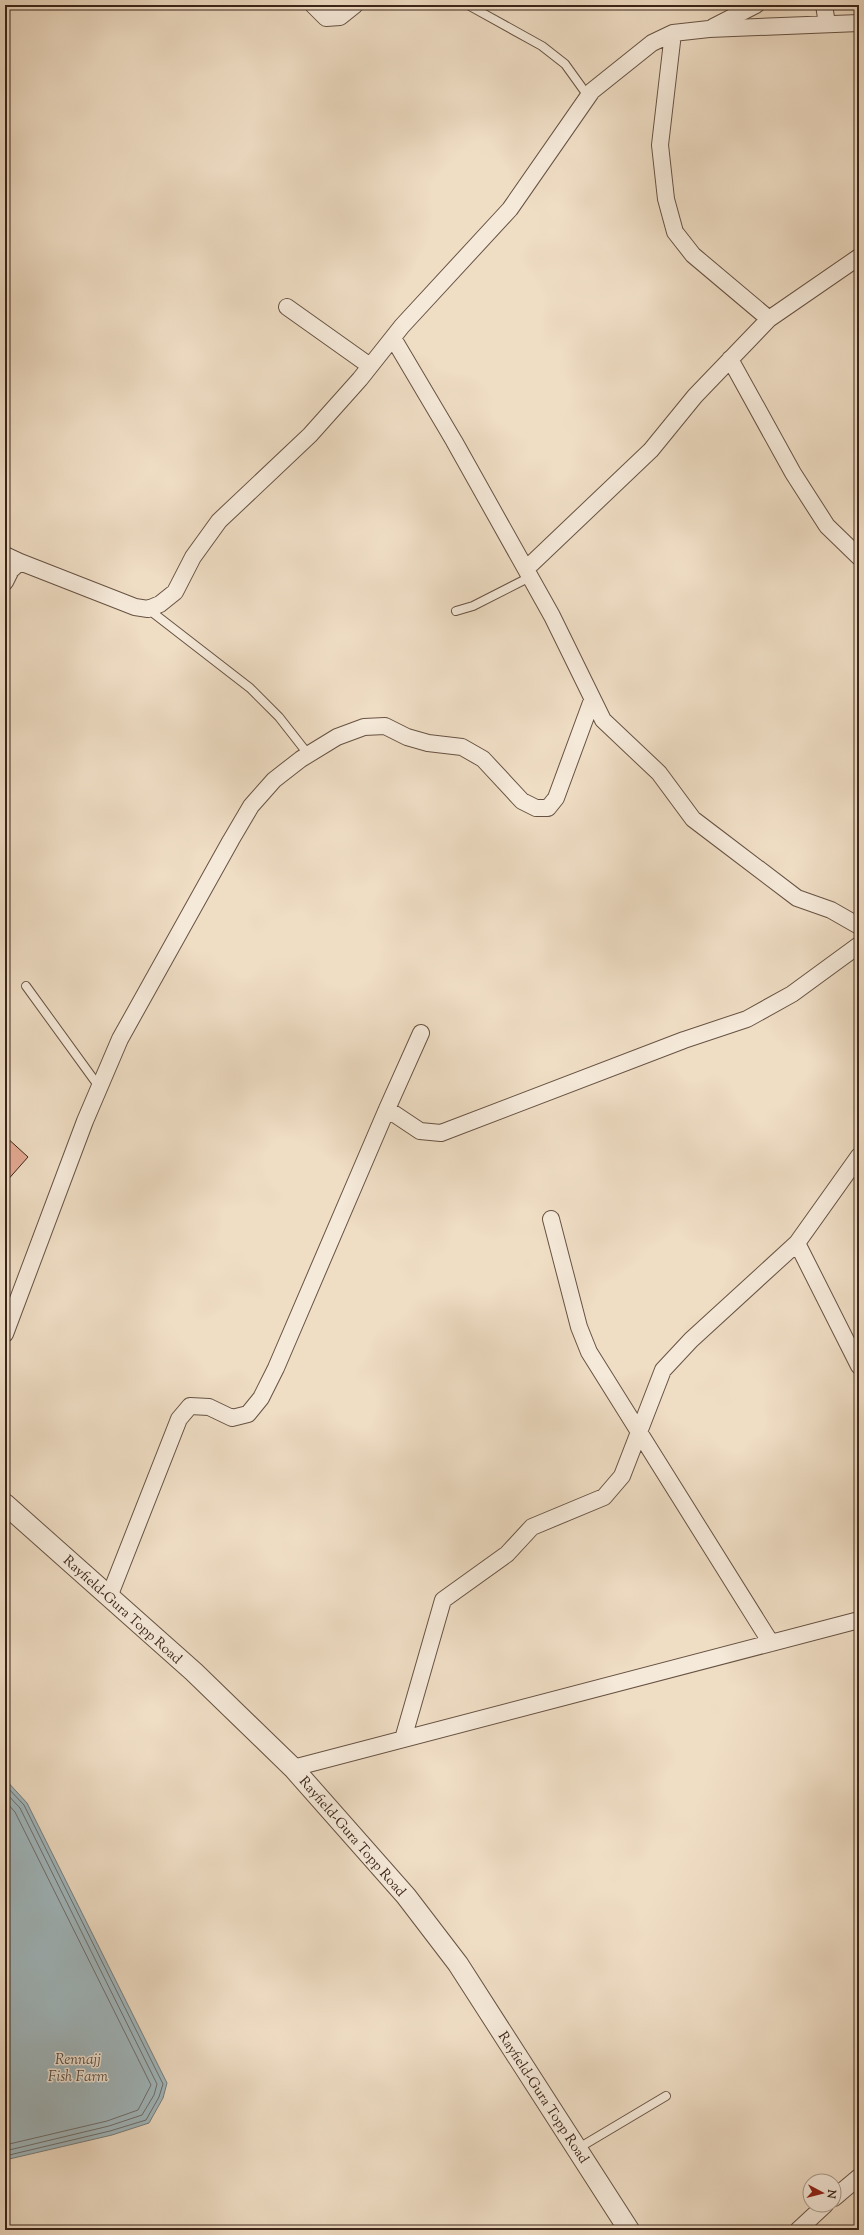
<svg xmlns="http://www.w3.org/2000/svg" width="864" height="2235" viewBox="0 0 864 2235" font-family="'Sorts Mill Goudy',serif">
  <style>
    .water { fill: #a0b8bf; stroke: #777d7c }
    .lines { fill: none; stroke-linecap: round; stroke-linejoin: round }
    .shore { stroke: #6d6e6c; stroke-width: 1 }
    .building { fill: #e4aa94; stroke: #3a2418 }
    .service-casing { stroke: #675243; stroke-width: 10 }
    .minor-casing { stroke: #675243; stroke-width: 18 }
    .tertiary-casing { stroke: #675243; stroke-width: 22 }
    .service { stroke: #f5e9d9; stroke-width: 8 }
    .minor { stroke: #f5e9d9; stroke-width: 16 }
    .tertiary { stroke: #f5e9d9; stroke-width: 20 }
    .labels { text-anchor: middle; stroke-width: 3; stroke-linejoin: round; paint-order: stroke }
    .street-label { font-size: 14px; fill: #3a2418; stroke: #f5e9d9 }
    .water-label { font-size: 15px; font-style: italic; fill: #59504a; stroke: #f5e9d9 }
  </style>
  <rect width="100%" height="100%" fill="#efddc4"/>
  <filter id="stains"><feTurbulence type="fractalNoise" baseFrequency=".005" numOctaves="4"/><feColorMatrix values="0 0 0 0 .2 0 0 0 0 .09 0 0 0 0 .02 0 0 0 .5 -.17"/></filter>
  <radialGradient id="worn" r=".72"><stop offset=".6" stop-color="#630" stop-opacity="0"/><stop offset="1" stop-color="#630" stop-opacity=".3"/></radialGradient>
  <path class="water" d="M 5,1779 L 27,1803 L 167,2083 L 163,2098 L 149,2123 L 112,2135 L 5,2160 Z"/>
  <g class="lines">
    <path class="shore" d="M 5,1785 L 24,1805 L 163,2084 L 159,2097 L 146,2120 L 110,2131 L 5,2156
      M 5,1792 L 20,1808 L 157,2084 L 154,2095 L 142,2115 L 109,2126 L 5,2151
      M 5,1801 L 15,1812 L 151,2085 L 138,2110 L 107,2121 L 5,2145"/>
  </g>
  <path class="building" d="M 5,1136 L 28,1157 L 5,1183 Z"/>
  <g class="lines">
    <defs>
      <path id="service" d="M 468,5 L 542,46 L 565,64 L 588,96
        M 148,609 L 250,688 L 279,717 L 308,754
        M 456,611 L 473,606 L 530,577
        M 26,986 L 100,1088
        M 577,2149 L 666,2096"/>
      <path id="minor" d="M 313,5 L 326,18 L 340,17 L 355,5
        M 824,5 L 827,24
        M 713,27 L 756,5
        M 673,33 L 660,145 L 666,199 L 675,232 L 693,255 L 769,319
        M 287,307 L 370,366
        M 393,338 L 454,441 L 552,616 L 603,720 L 659,773 L 693,819 L 718,838 L 797,898 L 831,910 L 859,926
        M 730,359 L 793,473 L 827,526 L 859,557
        M 5,555 L 20,562
        M 526,569 L 651,450 L 695,396 L 769,319 L 859,257
        M 5,582 L 11,570 L 20,562 L 135,607 L 148,609 L 160,604 L 175,592 L 193,557 L 219,521 L 310,435 L 360,379 L 402,326 L 510,209 L 592,91 L 652,43 L 673,33 L 709,29 L 859,23
        M 387,1109 L 420,1131 L 441,1133 L 684,1040 L 747,1019 L 792,994 L 859,945
        M 551,1219 L 579,1327 L 589,1352 L 771,1643
        M 797,1243 L 859,1366
        M 5,1334 L 85,1121 L 120,1039 L 231,840 L 251,806 L 274,780 L 301,759 L 337,737 L 364,727 L 385,726 L 407,737 L 428,743 L 462,747 L 483,759 L 522,801 L 536,808 L 548,808 L 556,798 L 592,700
        M 109,1597 L 179,1419 L 190,1406 L 209,1407 L 232,1418 L 248,1414 L 261,1398 L 276,1368 L 387,1109 L 421,1033
        M 403,1739 L 443,1600 L 507,1554 L 532,1527 L 604,1497 L 622,1476 L 663,1370 L 691,1340 L 797,1243 L 859,1156
        M 293,1768 L 859,1620
        M 834,2198 L 859,2177
        M 798,2230 L 825,2205"/>
      <path id="tertiary" d="M 5,1504 L 194,1672 L 293,1768 L 406,1896 L 458,1964 L 629,2230"/>
    </defs>
    <use href="#service" class="service-casing"/>
    <use href="#minor" class="minor-casing"/>
    <use href="#tertiary" class="tertiary-casing"/>
    <use href="#service" class="service"/>
    <use href="#minor" class="minor"/>
    <use href="#tertiary" class="tertiary"/>
  </g>
  <g class="labels">
    <g class="street-label">
      <text transform="translate(123 1609) rotate(42)" y="5">Rayfield-Gura Topp Road</text>
      <text transform="translate(353 1836) rotate(49)" y="5">Rayfield-Gura Topp Road</text>
      <text transform="translate(544 2097) rotate(57)" y="5">Rayfield-Gura Topp Road</text>
    </g>
    <g class="water-label">
      <text x="78" y="2064">Rennajj<tspan x="78" dy="17">Fish Farm</tspan></text>
    </g>
  </g>
  <rect width="864" height="2235" fill="none" stroke="#efddc4" stroke-width="20"/>
  <rect x="6" y="6" width="852" height="2223" fill="none" stroke="#3a2418" stroke-width="2"/>
  <rect x="10" y="10" width="844" height="2215" fill="none" stroke="#3a2418"/>
  <g transform="translate(822 2193) rotate(97)"><circle r="19" fill="#f5e9d9" stroke="#aa9a8c"/>
  <path d="M0-3L7 15L0 10L-7 15Z" fill="#8f2418"/>
  <text y="-6" font-size="11" font-weight="bold" text-anchor="middle" fill="#3a2418">N</text>
  </g>
  <rect width="100%" height="100%" filter="url(#stains)"/>
  <rect width="100%" height="100%" fill="url(#worn)"/>
</svg>
